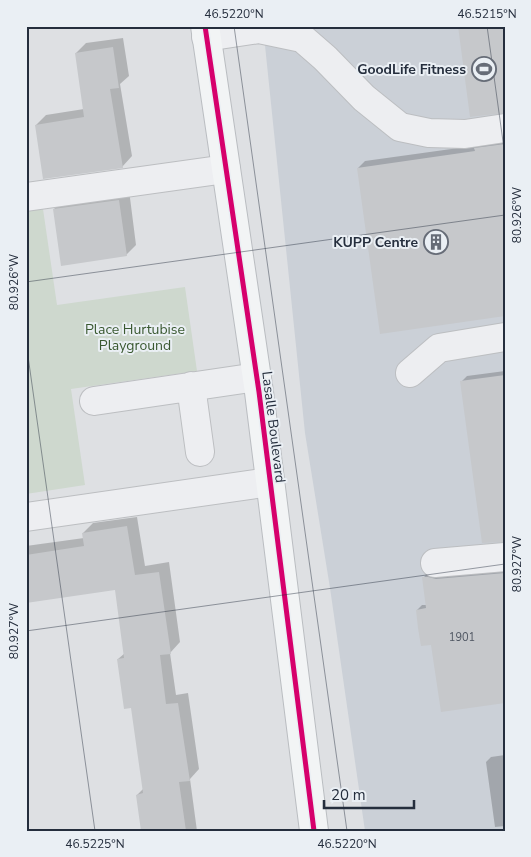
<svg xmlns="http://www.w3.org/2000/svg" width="531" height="857" viewBox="0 0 531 857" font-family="'Nunito Sans',sans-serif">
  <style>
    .built { fill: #cbd0d7 }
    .green { fill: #ced8ce }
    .shadow { fill: #0003 }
    .building { fill: #c6c8cb }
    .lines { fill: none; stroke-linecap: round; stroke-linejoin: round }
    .minor-casing { stroke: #bcbec1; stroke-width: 30 }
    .major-casing { stroke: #babdc1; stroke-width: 30 }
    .minor { stroke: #edeef1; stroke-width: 28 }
    .major { stroke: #f2f4f5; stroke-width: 28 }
    .cycleway-casing { stroke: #eaeff4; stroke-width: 8 }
    .cycleway { stroke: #d6006c; stroke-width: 5 }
    .ticks { fill: none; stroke: #252e3d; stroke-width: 1; stroke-opacity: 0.45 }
    .labels { text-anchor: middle; stroke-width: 4; stroke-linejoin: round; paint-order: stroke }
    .number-label { font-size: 11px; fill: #4e5561 }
    .poi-label { font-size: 14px; font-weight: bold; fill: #252e3d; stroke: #eaeff4; text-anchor: end }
    .park-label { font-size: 14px; fill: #3a5931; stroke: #eaeff4 }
    .street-label { font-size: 14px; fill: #252e3d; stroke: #eaeff4 }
    .neatline { fill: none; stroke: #252e3d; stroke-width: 2 }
    .ticks-label { font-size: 12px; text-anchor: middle; fill: #252e3d }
  </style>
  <rect width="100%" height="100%" fill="#dee0e3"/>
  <path class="built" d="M 263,26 L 505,26 L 505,831 L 365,831 L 330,588 L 305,433 Z"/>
  <path class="green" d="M 43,209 L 57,305 L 185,287 L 197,371 L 71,389 L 85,485 L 26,494 L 26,211 Z"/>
  <path class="shadow" d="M 123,38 L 129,76 L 120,84 L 132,156 L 122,167 L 36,125 L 46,115 L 84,109 L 76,53 L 86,43 Z
    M 505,138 L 505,315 L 358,168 L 365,161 L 480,145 Z
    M 129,190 L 136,245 L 126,255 L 54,209 L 64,199 Z
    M 505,371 L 505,540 L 462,381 L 467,376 Z
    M 137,517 L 145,566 L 169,562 L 180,642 L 170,653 L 176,695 L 188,693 L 199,769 L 190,779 L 197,831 L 143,831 L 137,795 L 144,788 L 132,707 L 118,659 L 125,653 L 116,589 L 26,602 L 26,546 L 84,538 L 83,533 L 93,523 Z
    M 505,569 L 505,702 L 432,644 L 417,610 L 422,605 L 427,605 L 423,578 L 428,573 Z
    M 505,755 L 505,826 L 495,827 L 486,762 L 491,757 Z"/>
  <path class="building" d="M 458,26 L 505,26 L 505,113 L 470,117 Z
    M 113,47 L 119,88 L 110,89 L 123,168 L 43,179 L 35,125 L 84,117 L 75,53 Z
    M 505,144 L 505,316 L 380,334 L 357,168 L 475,151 L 474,148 Z
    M 119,200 L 127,256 L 61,266 L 53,209 Z
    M 505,375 L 505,542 L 482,543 L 460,381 Z
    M 127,526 L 135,575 L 159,572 L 171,654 L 160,655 L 166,704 L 178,703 L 190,781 L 179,782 L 186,831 L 141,831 L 136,795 L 143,793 L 131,708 L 124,709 L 117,659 L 124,658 L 115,590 L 26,603 L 26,555 L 84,546 L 82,533 Z
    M 505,573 L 505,703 L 441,712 L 431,645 L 421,646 L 418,628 L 416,610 L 426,608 L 422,577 L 428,577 L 436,579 Z"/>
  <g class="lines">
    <defs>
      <path id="minor" d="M 206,37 L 259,29 L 302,38 L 325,58 L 364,98 L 400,127 L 429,133 L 465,134 L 505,128
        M 26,197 L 226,169
        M 410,373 L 439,348 L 505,337
        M 191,386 L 200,452
        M 94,401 L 257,377
        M 26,517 L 270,482
        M 435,563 L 505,557"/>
      <path id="major" d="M 205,26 L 259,392 L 314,831"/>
    </defs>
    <use href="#minor" class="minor-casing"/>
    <use href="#major" class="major-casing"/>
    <use href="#minor" class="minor"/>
    <use href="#major" class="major"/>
    <defs>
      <path id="cycleway" d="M 205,26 L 259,392 L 314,831"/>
    </defs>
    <use href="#cycleway" class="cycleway-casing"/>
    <use href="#cycleway" class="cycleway"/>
  </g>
  <path class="ticks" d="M 234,26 L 347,831M 487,26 L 505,156M 26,282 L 505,215M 26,342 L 95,831M 26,631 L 505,564"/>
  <defs>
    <symbol id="stadium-ring" viewBox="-11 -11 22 22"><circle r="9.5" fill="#eaeff4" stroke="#666c77" stroke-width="1.5"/><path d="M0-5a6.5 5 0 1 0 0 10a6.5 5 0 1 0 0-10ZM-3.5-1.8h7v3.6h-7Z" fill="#666c77"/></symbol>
    <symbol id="building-ring" viewBox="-11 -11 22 22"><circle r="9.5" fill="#eaeff4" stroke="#666c77" stroke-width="1.5"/><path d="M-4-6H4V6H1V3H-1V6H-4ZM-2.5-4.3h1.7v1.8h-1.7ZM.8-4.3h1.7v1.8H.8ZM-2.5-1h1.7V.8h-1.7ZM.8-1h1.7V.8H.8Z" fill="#666c77"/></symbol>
  </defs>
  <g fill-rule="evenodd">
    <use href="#stadium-ring" x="470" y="55" width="28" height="28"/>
    <use href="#building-ring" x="422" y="228" width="28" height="28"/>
  </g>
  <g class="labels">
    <g class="number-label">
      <text x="462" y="641">1901</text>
    </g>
    <g class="poi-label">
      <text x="466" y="74">GoodLife Fitness</text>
      <text x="418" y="247">KUPP Centre</text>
    </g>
    <g class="park-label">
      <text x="135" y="334">Place Hurtubise<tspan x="135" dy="16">Playground</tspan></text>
    </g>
    <g class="street-label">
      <text transform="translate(274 427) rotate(83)" y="5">Lasalle Boulevard</text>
    </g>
  </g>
  <rect width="531" height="857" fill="none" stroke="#eaeff4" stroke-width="55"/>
  <path d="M324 800v8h90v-8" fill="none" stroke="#252e3d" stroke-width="2.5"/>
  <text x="331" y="800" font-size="15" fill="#252e3d" stroke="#eaeff4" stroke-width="4" paint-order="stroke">20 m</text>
  <rect x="28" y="28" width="476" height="802" class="neatline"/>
  <g class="ticks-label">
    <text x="234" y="18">46.5220°N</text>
    <text x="487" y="18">46.5215°N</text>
    <text transform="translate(517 215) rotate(-90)" y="4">80.926°W</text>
    <text transform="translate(14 282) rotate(-90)" y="4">80.926°W</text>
    <text transform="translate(517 564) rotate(-90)" y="4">80.927°W</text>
    <text transform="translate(14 631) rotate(-90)" y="4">80.927°W</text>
    <text x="95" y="848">46.5225°N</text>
    <text x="347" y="848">46.5220°N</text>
  </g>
</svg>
